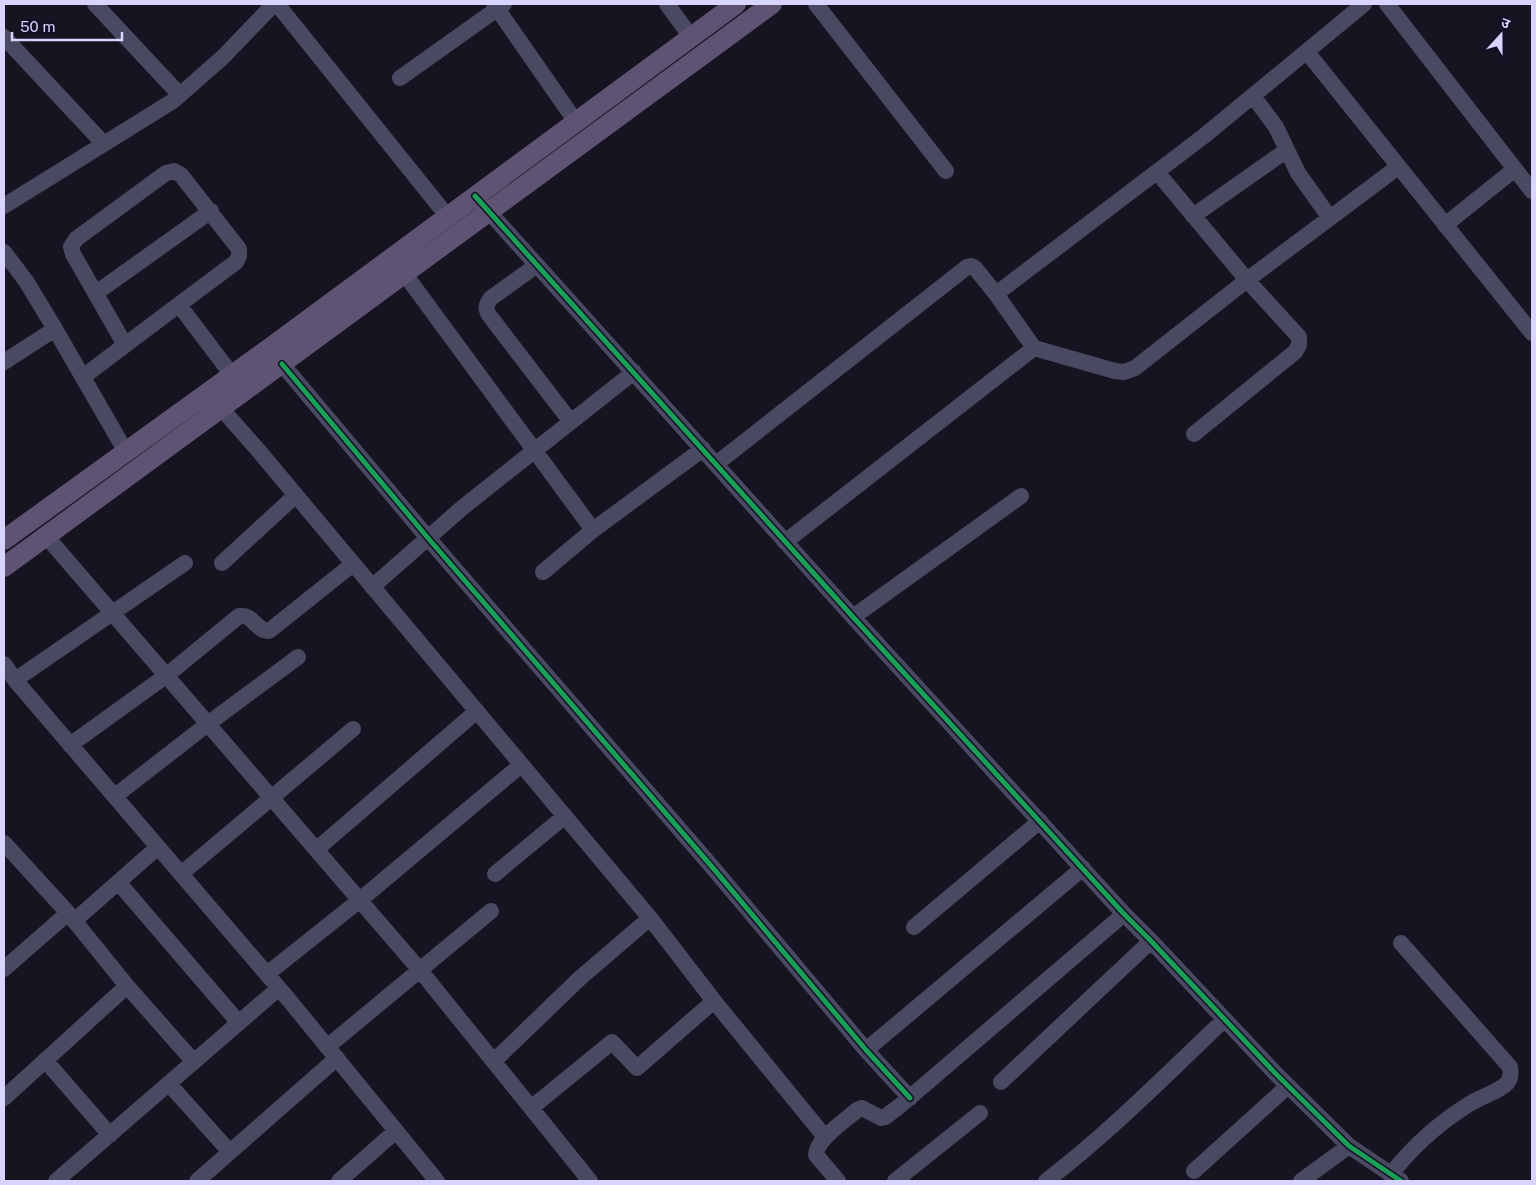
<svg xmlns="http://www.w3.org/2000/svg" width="1536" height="1185" viewBox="0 0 1536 1185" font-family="'Public Sans','Noto Sans Devanagari',sans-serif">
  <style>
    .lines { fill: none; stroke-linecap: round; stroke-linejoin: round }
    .minor { stroke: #4a4962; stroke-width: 16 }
    .major { stroke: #5e5373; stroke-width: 20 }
    .cycleway-casing { stroke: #130f26; stroke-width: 8 }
    .cycleway { stroke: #1a9f57; stroke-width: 5 }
  </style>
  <rect width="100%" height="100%" fill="#161421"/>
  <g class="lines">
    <path class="minor" d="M 95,4 L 180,95
      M 277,4 L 448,217
      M 494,4 L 576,122
      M 667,4 L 691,37
      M 816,4 L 946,171
      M 1387,4 L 1532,191
      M 4,37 L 103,143
      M 1307,52 L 1532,333
      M 400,78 L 504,4
      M 1253,96 L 1276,127 L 1298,173 L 1330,218
      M 1157,172 L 1247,280 L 1299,337 L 1299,345 L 1295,352 L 1194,434
      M 482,204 L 853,617 L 1124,914 L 1151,941 L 1276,1074 L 1349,1146 L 1401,1181
      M 4,206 L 173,101 L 223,57 L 274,4
      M 1193,216 L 1287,150
      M 1445,225 L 1515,169
      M 4,252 L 26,281 L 55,329 L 126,452
      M 537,265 L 491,298 C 486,305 485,308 489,315 L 571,422
      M 404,273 L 593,530
      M 96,293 L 211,211
      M 996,294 L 1204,136 L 1364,4
      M 179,305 L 232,375
      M 4,362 L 55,329
      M 282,364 L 428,538 L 713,868 L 866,1050 L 910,1098
      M 83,377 C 134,338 185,300 236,262 L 239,256 L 239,249 L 181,175 L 174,171 L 166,173 L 76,239 L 71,247 L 73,254 L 125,345
      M 221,408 L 258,450 L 650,918 L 714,1001 L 825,1137
      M 716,464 L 967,267 L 971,266 L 975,268 L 996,294 L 1034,348 L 1115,371 L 1124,372 L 1135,368 L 1247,280 L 1398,167
      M 46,536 L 419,969 L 590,1181
      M 785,542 L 1034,348
      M 222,563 L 296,495
      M 543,572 L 593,530 L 703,449
      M 372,587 L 462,508 L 501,477 L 634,372
      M 853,617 L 1021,496
      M 4,664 L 15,680 L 289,1000 L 437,1181
      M 15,680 L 185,563
      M 70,745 L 167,675 L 239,616 C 252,613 256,631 269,631 L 353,564
      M 115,796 L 209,723 L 298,657
      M 4,843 L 68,913 L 127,986 L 194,1062
      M 317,849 L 477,711
      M 181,874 L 353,729
      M 495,874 L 565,816
      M 118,882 L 239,1023
      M 74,921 L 158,847
      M 914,927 L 1040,821
      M 4,969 L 68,913
      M 267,974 L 360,900 L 521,765
      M 327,1047 L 491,911
      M 866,1050 L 1083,868
      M 45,1060 L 110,1135
      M 494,1061 L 579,979 L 650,918
      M 1001,1082 L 1151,941
      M 169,1084 L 230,1152
      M 4,1098 L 127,986
      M 531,1108 L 612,1042 L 637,1068 L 714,1001
      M 1194,1171 L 1288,1086
      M 1391,1174 C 1413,1146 1440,1122 1471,1103 C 1481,1097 1502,1090 1508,1082 C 1511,1077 1511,1072 1510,1067 L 1401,943
      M 56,1181 L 279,988
      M 197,1181 L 337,1058
      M 339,1181 L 396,1131
      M 838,1181 L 816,1155 C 816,1139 846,1120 857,1110 L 862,1108 L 881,1118 L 885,1117 L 901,1105 L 1124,914
      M 895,1181 L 980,1113
      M 1046,1181 C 1109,1133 1166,1075 1224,1020
      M 1301,1181 L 1349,1146"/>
    <path class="major" d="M 4,540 L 271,347 L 736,4
      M 4,567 L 772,4"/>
    <defs>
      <path id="cycleway" d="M 475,196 L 853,617 L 1124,914 L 1151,941 L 1276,1074 L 1349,1146 L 1401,1181
        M 282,364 L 428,538 L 713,868 L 866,1050 L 910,1098"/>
    </defs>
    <use href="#cycleway" class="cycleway-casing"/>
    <use href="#cycleway" class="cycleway"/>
  </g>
  <rect width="1536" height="1185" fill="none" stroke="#d9d4ff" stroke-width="10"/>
  <g transform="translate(1501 35) rotate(21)" stroke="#130f26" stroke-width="4" paint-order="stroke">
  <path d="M0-4L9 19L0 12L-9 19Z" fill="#d9d4ff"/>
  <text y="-8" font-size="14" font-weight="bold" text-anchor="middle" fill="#d9d4ff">उ</text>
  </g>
  <path d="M12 32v8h110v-8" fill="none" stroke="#d9d4ff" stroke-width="2.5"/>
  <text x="20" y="32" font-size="15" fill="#d9d4ff" stroke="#130f26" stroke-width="4" paint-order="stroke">50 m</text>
</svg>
